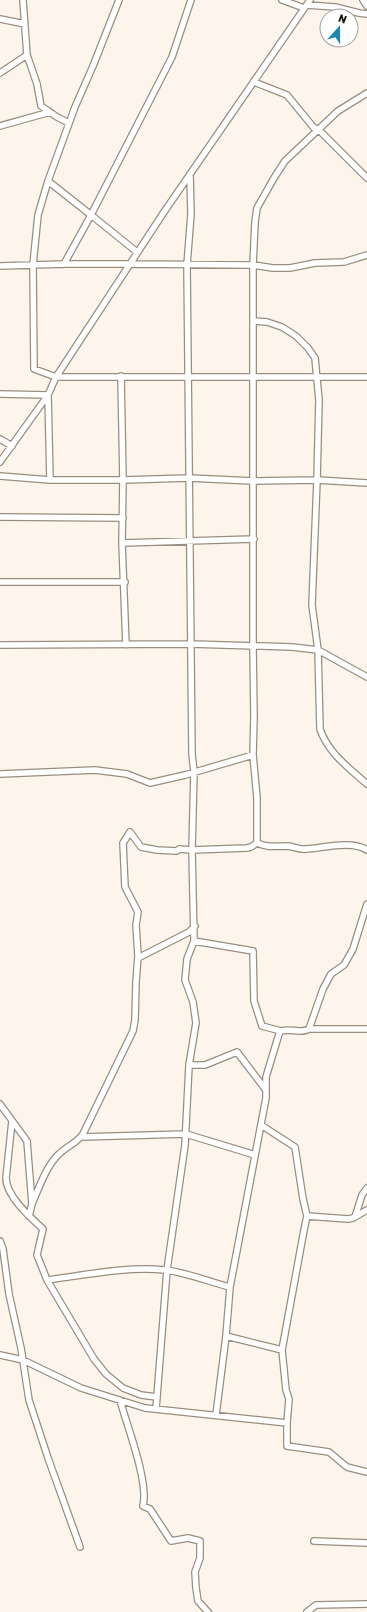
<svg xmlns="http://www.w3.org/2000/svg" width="367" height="1612" viewBox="0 0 367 1612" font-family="Rubik,sans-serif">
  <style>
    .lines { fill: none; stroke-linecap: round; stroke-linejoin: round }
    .street-casing { stroke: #9a8d7f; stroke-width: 8 }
    .street { stroke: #fff; stroke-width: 5.5 }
  </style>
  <rect width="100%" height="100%" fill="#fdf5eb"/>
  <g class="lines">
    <defs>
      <path id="street" d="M 23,0 L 27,55 L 37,84 L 41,106 L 57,117 L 69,123
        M 119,0 L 93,66 L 75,107 L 48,181 L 38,215 L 33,265 L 34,369 L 56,377 L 367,377
        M 282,0 L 304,8
        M 363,0 L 367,6
        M 307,5 L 335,7 L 359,13 L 367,14
        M 0,19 L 25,24
        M 0,73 L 27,55
        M 254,82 L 287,95 L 314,128 L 318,129 L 367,178
        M 0,126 L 50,112
        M 48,181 L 91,215 L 172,57 L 191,0
        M 64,264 L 91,215 L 137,252
        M 0,266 L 64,264 L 129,264 L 253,265 L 273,268 L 290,268 L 315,263 L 344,262 L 367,255
        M 253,321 L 267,322 L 282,327 L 296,336 L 308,348 L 315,358 L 319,400 L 317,480 L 312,605 L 318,650 L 320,729 C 328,753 349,768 367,784
        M 121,376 L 123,480 L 122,543 L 126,645
        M 0,394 L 48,395 L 50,480
        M 0,439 L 12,446
        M 0,462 L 48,395 L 56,377 L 164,212 L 310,0
        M 0,476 L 50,480 L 123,480 L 189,478 L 253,481 L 317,480 L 367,483
        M 0,517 L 123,518
        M 122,543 L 254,539
        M 0,582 L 125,582
        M 0,645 L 191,644 L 292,647 L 318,650 L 367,677
        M 0,774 L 95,770 L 127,774 L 150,783 L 185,775 L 253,755
        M 257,843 C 269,848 276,846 288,846 C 294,847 300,850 306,849 C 324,848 351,840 367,850
        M 194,941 L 253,951 L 254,1001 L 262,1026 L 281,1031
        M 138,958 L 189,932 L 195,926
        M 309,1029 L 367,1029
        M 189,1065 L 205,1065 L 237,1052 L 266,1090
        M 0,1104 L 27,1141 L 32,1204 L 29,1216
        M 12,1121 L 6,1178 C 6,1196 31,1218 43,1229 L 37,1255 L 47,1280 L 94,1359 L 106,1374 L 123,1388 L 141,1395 L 157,1397
        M 261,1125 L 295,1147 L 303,1199 L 307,1216
        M 81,1137 L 186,1134 L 255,1155
        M 32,1204 C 39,1188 46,1166 59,1154 C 67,1146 77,1143 83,1134 L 133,1031 L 135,1020 L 136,982 L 138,956 L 136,925 L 138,912 L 125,887 L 123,843 L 130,832 L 141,847 L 157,850 L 177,851 L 179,849 L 192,850 L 247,848 L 251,847 L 257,843 L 257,798 L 253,755 L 254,716 L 253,647 L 253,265 L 255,222 L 257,208 L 274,178 L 285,161 L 338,111 L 367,93
        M 355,1217 L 362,1195 L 367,1188
        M 0,1241 L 3,1249 L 9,1294 L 21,1348 L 29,1400 L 48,1458 L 80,1547
        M 47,1280 C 86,1275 126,1266 165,1270 C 185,1272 210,1282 230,1287
        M 282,1350 L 304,1230 L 307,1216 L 348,1219 L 353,1218 L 367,1210
        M 0,1355 L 23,1360 L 81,1388 L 145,1408 L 287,1423 L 287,1446 L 329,1452 L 347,1467 L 367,1472
        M 120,1400 C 127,1426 149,1482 143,1506 L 150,1509 L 171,1541 L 188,1538 L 200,1541 L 200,1558 L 195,1572 L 196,1588 L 198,1601 L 208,1612
        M 156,1409 L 167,1270 L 185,1145 L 189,1065 L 196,1023 L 193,1002 L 185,980 L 187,959 L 194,941 L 192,850 L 194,772 L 192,754 L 187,265 L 191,214 L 190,174
        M 216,1415 L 226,1336
        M 287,1423 L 289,1399 L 286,1390 L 282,1350 L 226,1336 L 230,1287 L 266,1098 L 266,1077 L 279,1034 L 281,1031 C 290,1028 301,1034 309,1029 L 323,989 L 331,974 L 344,965 L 353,949 L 367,904
        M 314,1541 L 367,1543
        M 307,1612 L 316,1605 L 367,1604"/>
    </defs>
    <use href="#street" class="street-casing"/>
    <use href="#street" class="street"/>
  </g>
  <g transform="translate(339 28) rotate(21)"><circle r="19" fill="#ffffff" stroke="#a3a19f"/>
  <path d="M0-3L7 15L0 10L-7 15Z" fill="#1b86ae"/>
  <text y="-6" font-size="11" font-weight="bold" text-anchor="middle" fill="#19150f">N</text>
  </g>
</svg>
